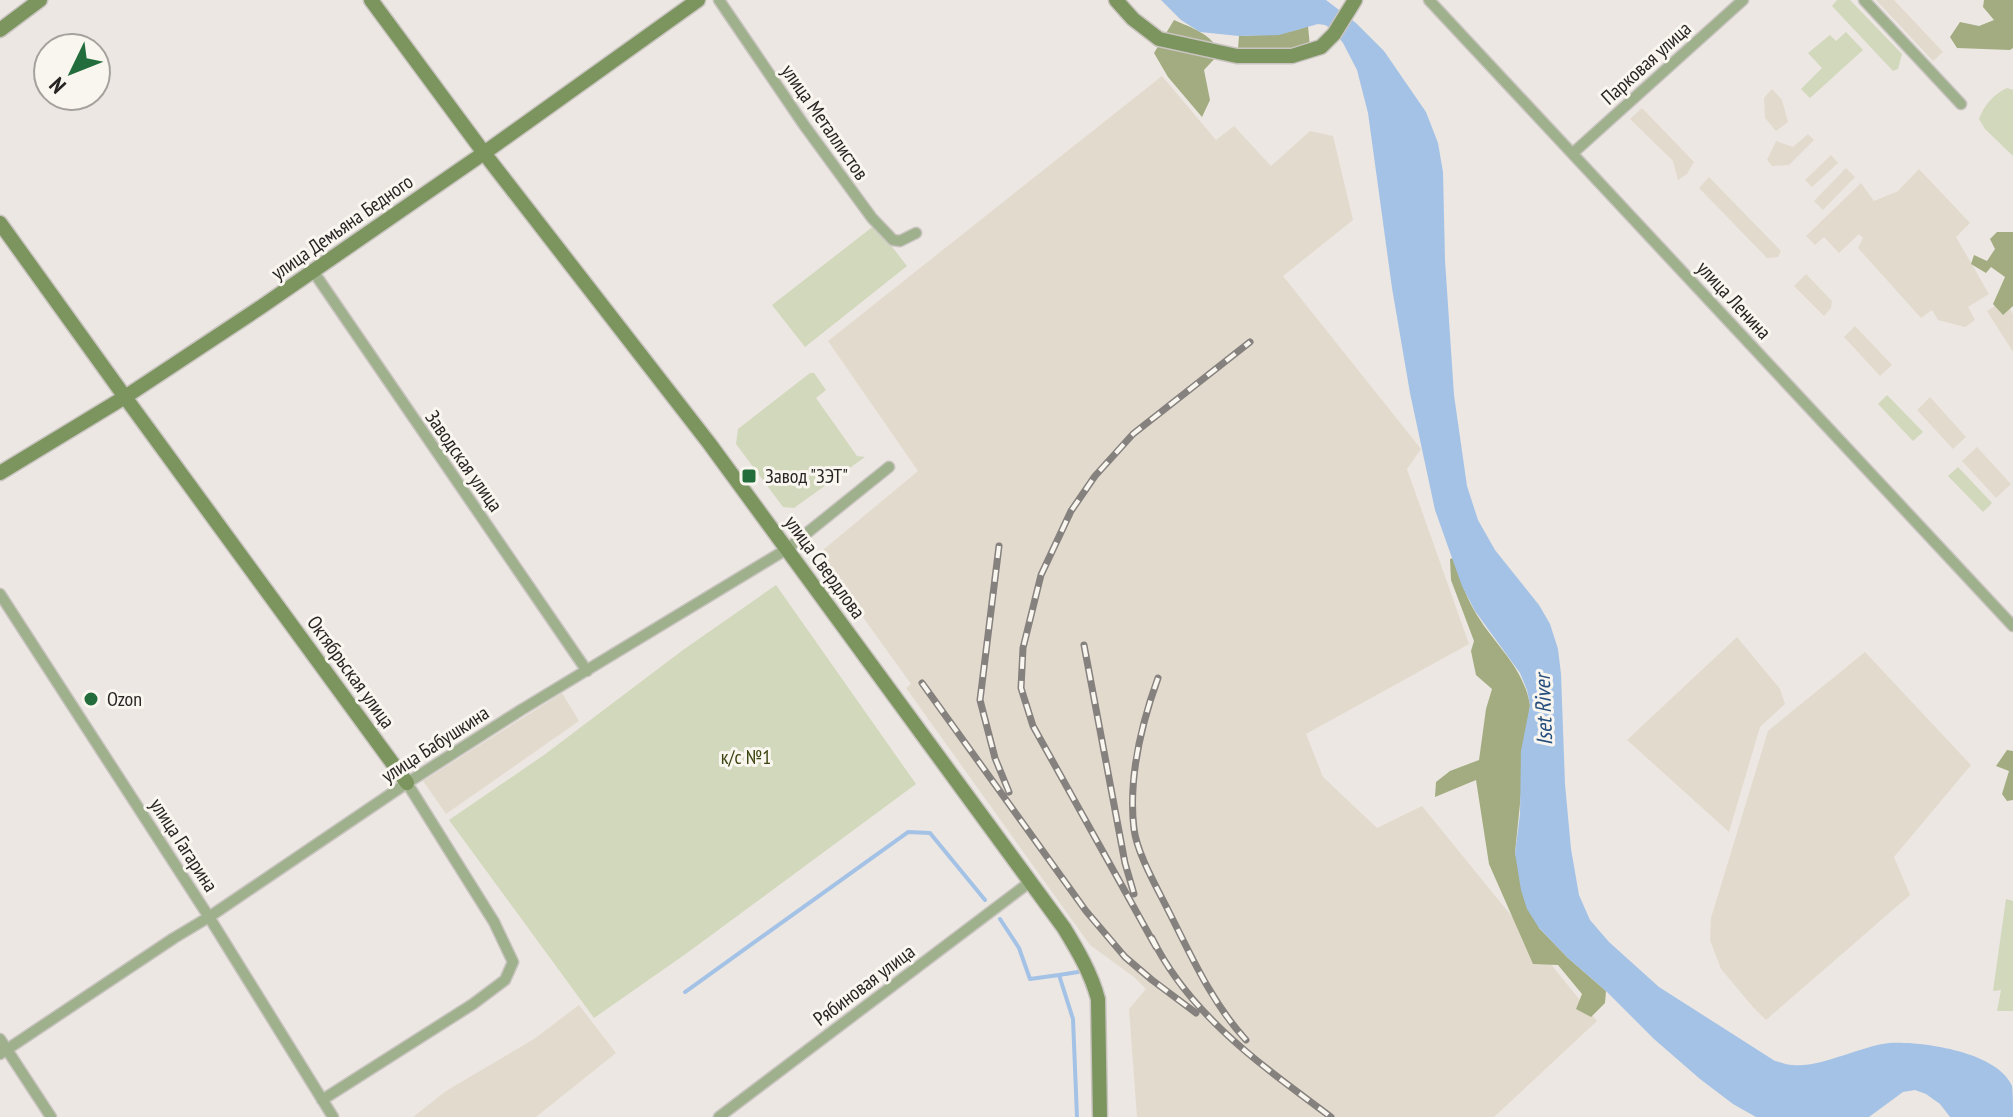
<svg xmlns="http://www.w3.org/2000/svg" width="2013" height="1117" viewBox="0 0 2013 1117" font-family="'PT Sans Narrow',sans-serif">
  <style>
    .built { fill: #e3dace }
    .green { fill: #d2d8bc }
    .forest { fill: #a3ac80 }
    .water { fill: #a4c2e6 }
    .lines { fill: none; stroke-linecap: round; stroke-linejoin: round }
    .stream { stroke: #a4c2e6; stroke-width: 4 }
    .street-casing { stroke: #c9c4c0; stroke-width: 13 }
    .secondary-casing { stroke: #c9c4c0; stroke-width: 17 }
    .street { stroke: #9fb08c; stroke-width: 10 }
    .secondary { stroke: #7c945e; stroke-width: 14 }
    .rail-casing { stroke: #85817e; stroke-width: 7 }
    .rail { stroke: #f9f5ef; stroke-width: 4; stroke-dasharray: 12; stroke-linecap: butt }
    .poi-dot { fill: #226d3b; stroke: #f9f5ef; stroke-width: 3 }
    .labels { text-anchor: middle; stroke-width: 6; stroke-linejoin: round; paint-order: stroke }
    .street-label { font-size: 20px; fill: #272523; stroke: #f9f5ef }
    .poi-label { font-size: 20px; fill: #272523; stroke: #f9f5ef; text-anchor: start }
    .park-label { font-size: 20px; fill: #3c4411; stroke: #f9f5ef }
    .water-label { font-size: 22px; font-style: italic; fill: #254e7d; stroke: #f9f5ef }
  </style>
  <rect width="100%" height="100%" fill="#ece7e2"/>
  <path class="built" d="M 1876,0 L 1894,0 L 1943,52 L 1933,61 Z
    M 1162,76 L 1216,140 L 1234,126 L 1271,166 L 1310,131 L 1333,136 L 1353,220 L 1283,276 L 1421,449 L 1407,469 L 1469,644 L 1306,734 L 1323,777 L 1377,828 L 1422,806 L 1597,1021 L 1494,1117 L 1137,1117 L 1129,1009 L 1146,989 L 1134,977 L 1090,945 L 906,688 L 911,684 L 847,595 L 838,600 L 818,573 L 823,550 L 918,471 L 828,341 Z
    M 1772,89 L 1782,100 L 1788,122 L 1776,131 L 1765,118 L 1764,98 Z
    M 1642,108 L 1694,162 L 1687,174 L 1678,180 L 1673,161 L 1630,119 Z
    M 1808,134 L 1814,140 L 1789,165 L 1772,166 L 1767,160 L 1776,141 L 1793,147 Z
    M 1831,155 L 1838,163 L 1812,187 L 1805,180 Z
    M 1846,168 L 1855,177 L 1823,210 L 1814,201 Z
    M 1919,169 L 1970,223 L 1956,237 L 1989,294 L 1968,307 L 1975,320 L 1965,327 L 1938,320 L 1932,310 L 1921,318 L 1858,248 L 1863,238 L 1859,234 L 1839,253 L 1824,237 L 1815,245 L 1806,236 L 1861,183 L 1874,201 L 1898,191 Z
    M 1709,177 L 1781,251 L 1778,257 L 1767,258 L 1699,188 Z
    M 1806,274 L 1832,301 L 1831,308 L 1824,316 L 1794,286 Z
    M 2005,300 L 2013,314 L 2013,352 L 1987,311 Z
    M 1855,326 L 1892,365 L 1880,376 L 1844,337 Z
    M 1930,397 L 1966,437 L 1953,449 L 1917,410 Z
    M 1977,447 L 2011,484 L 1996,498 L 1962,461 Z
    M 1737,637 L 1780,689 L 1785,704 L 1760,727 L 1729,832 L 1627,740 Z
    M 1865,652 L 1971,765 L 1894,857 L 1910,895 L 1766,1020 L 1753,1007 L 1721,969 L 1710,940 L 1711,918 L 1768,731 Z
    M 562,693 L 579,721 L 446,814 L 423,781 Z
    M 579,1005 L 616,1053 L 536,1117 L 413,1117 L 446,1091 L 534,1039 Z"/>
  <path class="green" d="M 1837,0 L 1850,0 L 1902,54 L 1898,69 L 1893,71 L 1832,6 Z
    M 1846,32 L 1863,50 L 1810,98 L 1801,89 L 1822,68 L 1808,53 L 1830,35 L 1836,41 Z
    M 2007,88 L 2013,90 L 2013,156 L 1985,129 L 1979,119 C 1983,106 1995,93 2007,88 Z
    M 875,225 L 907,266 L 805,347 L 772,305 Z
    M 810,373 L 814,373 L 826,390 L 816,398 L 857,456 L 865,457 L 794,508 L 783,507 L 736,444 L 738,429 Z
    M 1887,395 L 1923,432 L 1913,441 L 1878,404 Z
    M 1958,467 L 1992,503 L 1983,512 L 1948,476 Z
    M 776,585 L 916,784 L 687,953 L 594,1018 L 449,820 L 544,755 L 683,650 Z
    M 2006,899 L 2013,901 L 2013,1011 L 1997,1011 L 2001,990 L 1993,991 Z"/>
  <path class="forest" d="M 1984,0 L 2013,0 L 2013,48 L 2010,50 L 1957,48 L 1950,37 L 1960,22 L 1979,26 L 1994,20 L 1983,7 Z
    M 1174,20 C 1192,28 1212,34 1220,53 L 1204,70 L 1210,100 L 1202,117 L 1168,77 L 1154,53 Z
    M 1308,26 L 1310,47 L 1247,58 L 1238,49 L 1239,36 C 1264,35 1286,35 1308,26 Z
    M 1997,232 L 2013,232 L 2013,306 L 2003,315 L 1993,304 L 2005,277 L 1991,267 L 1986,273 L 1971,264 L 1974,255 L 1987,261 L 1995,249 L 1990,239 Z
    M 1453,558 C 1459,576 1465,594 1474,610 C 1493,644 1523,665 1530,705 L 1515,853 L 1539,928 L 1568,958 L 1606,991 L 1605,1003 L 1591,1017 L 1576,1009 L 1582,994 L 1558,965 L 1533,964 L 1489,864 L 1476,780 L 1435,797 L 1436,782 L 1450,771 L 1479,760 L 1486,709 L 1492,689 L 1476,675 L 1471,651 L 1474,641 L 1451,580 L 1450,559 Z
    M 2007,750 L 2013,751 L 2013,800 L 2007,801 L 2002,794 L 2009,771 L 1996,766 Z"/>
  <path class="water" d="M 1161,0 L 1326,0 L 1356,23 L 1384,51 L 1426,112 L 1438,143 L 1443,172 L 1445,260 L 1454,395 L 1467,486 L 1478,520 L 1495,550 L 1539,605 L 1550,624 L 1558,649 L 1561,674 L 1565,784 L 1571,849 L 1579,895 L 1590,920 L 1609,942 L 1659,987 L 1775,1061 C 1781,1062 1787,1065 1793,1065 C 1820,1068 1861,1046 1889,1043 C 1922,1041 1998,1052 2012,1086 C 2013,1095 2013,1108 2013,1117 L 1950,1117 L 1940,1104 L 1926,1094 L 1915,1090 L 1903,1092 L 1869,1117 L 1756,1117 L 1733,1104 L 1700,1079 L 1654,1039 L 1606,991 L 1568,958 L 1539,928 L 1527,909 L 1521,890 L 1515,853 L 1520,814 L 1521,751 L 1530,705 L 1527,690 L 1520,673 L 1475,611 L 1462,586 L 1435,510 L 1410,393 L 1392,288 L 1368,113 L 1357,70 L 1343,43 L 1332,29 L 1325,25 L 1318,24 L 1279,35 L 1239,36 L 1200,32 L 1181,20 Z"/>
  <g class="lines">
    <path class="stream" d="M 1000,919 L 1019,948 L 1030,979 L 1059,975
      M 685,992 L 908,832 L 930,833 L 985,900
      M 1077,1117 L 1073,1019 L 1059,975 L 1078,972"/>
    <defs>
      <path id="street" d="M 719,0 L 804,125 L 872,218 L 893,240 L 900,241 L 916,233
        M 1429,0 L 2013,626
        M 1864,0 L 1961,104
        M 1573,153 L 1743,0
        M 313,271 L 587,671
        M 0,594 L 209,917 L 333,1117
        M 0,1039 L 51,1117
        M 0,1054 L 174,938 L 209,917 L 407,783 L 521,710 L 787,549 L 889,467
        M 322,1100 L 473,1004 L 505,980 L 513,962 L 494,922 L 407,783
        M 719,1117 L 1030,882"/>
      <path id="secondary" d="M 371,0 L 484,153 L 709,443 L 1064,928 C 1078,951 1091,973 1098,999 L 1100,1117
        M 1116,0 L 1133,19 L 1159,39 L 1237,56 L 1292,56 L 1321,47 L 1334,34 L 1355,0
        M 0,30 L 40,0
        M 0,223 L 125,397 L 407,783
        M 0,473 L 125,397 L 261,307 L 484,153 L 698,0"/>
    </defs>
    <use href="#street" class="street-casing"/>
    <use href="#secondary" class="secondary-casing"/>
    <use href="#street" class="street"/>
    <use href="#secondary" class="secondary"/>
    <defs>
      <path id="rail" d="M 999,546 L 980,700 L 995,758 L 1009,792
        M 1084,645 L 1125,863 L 1134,894
        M 1158,678 C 1141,725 1128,779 1134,829 C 1137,853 1156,886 1167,908 C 1190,953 1211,1002 1246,1040
        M 922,683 L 1086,911 L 1125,957 L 1152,980 L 1196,1013
        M 1152,938 C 1190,1016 1264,1067 1331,1117
        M 1156,947 L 1033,726 L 1021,688 L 1023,648 L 1041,575 L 1071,511 L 1095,476 L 1133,434 L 1250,342"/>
    </defs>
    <use href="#rail" class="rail-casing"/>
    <use href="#rail" class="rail"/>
  </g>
  <g class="poi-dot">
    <rect x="741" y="468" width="16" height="16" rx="4"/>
    <circle cx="91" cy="699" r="8"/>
  </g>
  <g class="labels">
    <g class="street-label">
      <text transform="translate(1646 63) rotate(-42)" y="7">Парковая улица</text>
      <text transform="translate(825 122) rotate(55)" y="7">улица Металлистов</text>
      <text transform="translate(342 227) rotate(-35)" y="7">улица Демьяна Бедного</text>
      <text transform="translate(1734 300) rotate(47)" y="7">улица Ленина</text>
      <text transform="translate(464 461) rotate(55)" y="7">Заводская улица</text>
      <text transform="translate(825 567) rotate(54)" y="7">улица Свердлова</text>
      <text transform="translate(351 672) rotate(54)" y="7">Октябрьская улица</text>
      <text transform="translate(435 744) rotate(-33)" y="7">улица Бабушкина</text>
      <text transform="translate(184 845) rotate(57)" y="7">улица Гагарина</text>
      <text transform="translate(864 985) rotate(-37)" y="7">Рябиновая улица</text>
    </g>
    <g class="poi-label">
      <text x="765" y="483">Завод "ЗЭТ"</text>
      <text x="107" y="706">Ozon</text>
    </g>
    <g class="park-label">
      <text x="746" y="764">к/с №1</text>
    </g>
    <g class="water-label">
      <text transform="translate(1543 710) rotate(-92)" y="8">Iset River</text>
    </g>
  </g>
  <g transform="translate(72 72) rotate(227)"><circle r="38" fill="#f9f5ef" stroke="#a5a29d" stroke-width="2"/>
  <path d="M0-6L14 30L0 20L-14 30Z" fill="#226d3b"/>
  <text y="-12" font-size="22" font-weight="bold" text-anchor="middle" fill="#272523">N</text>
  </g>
</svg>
